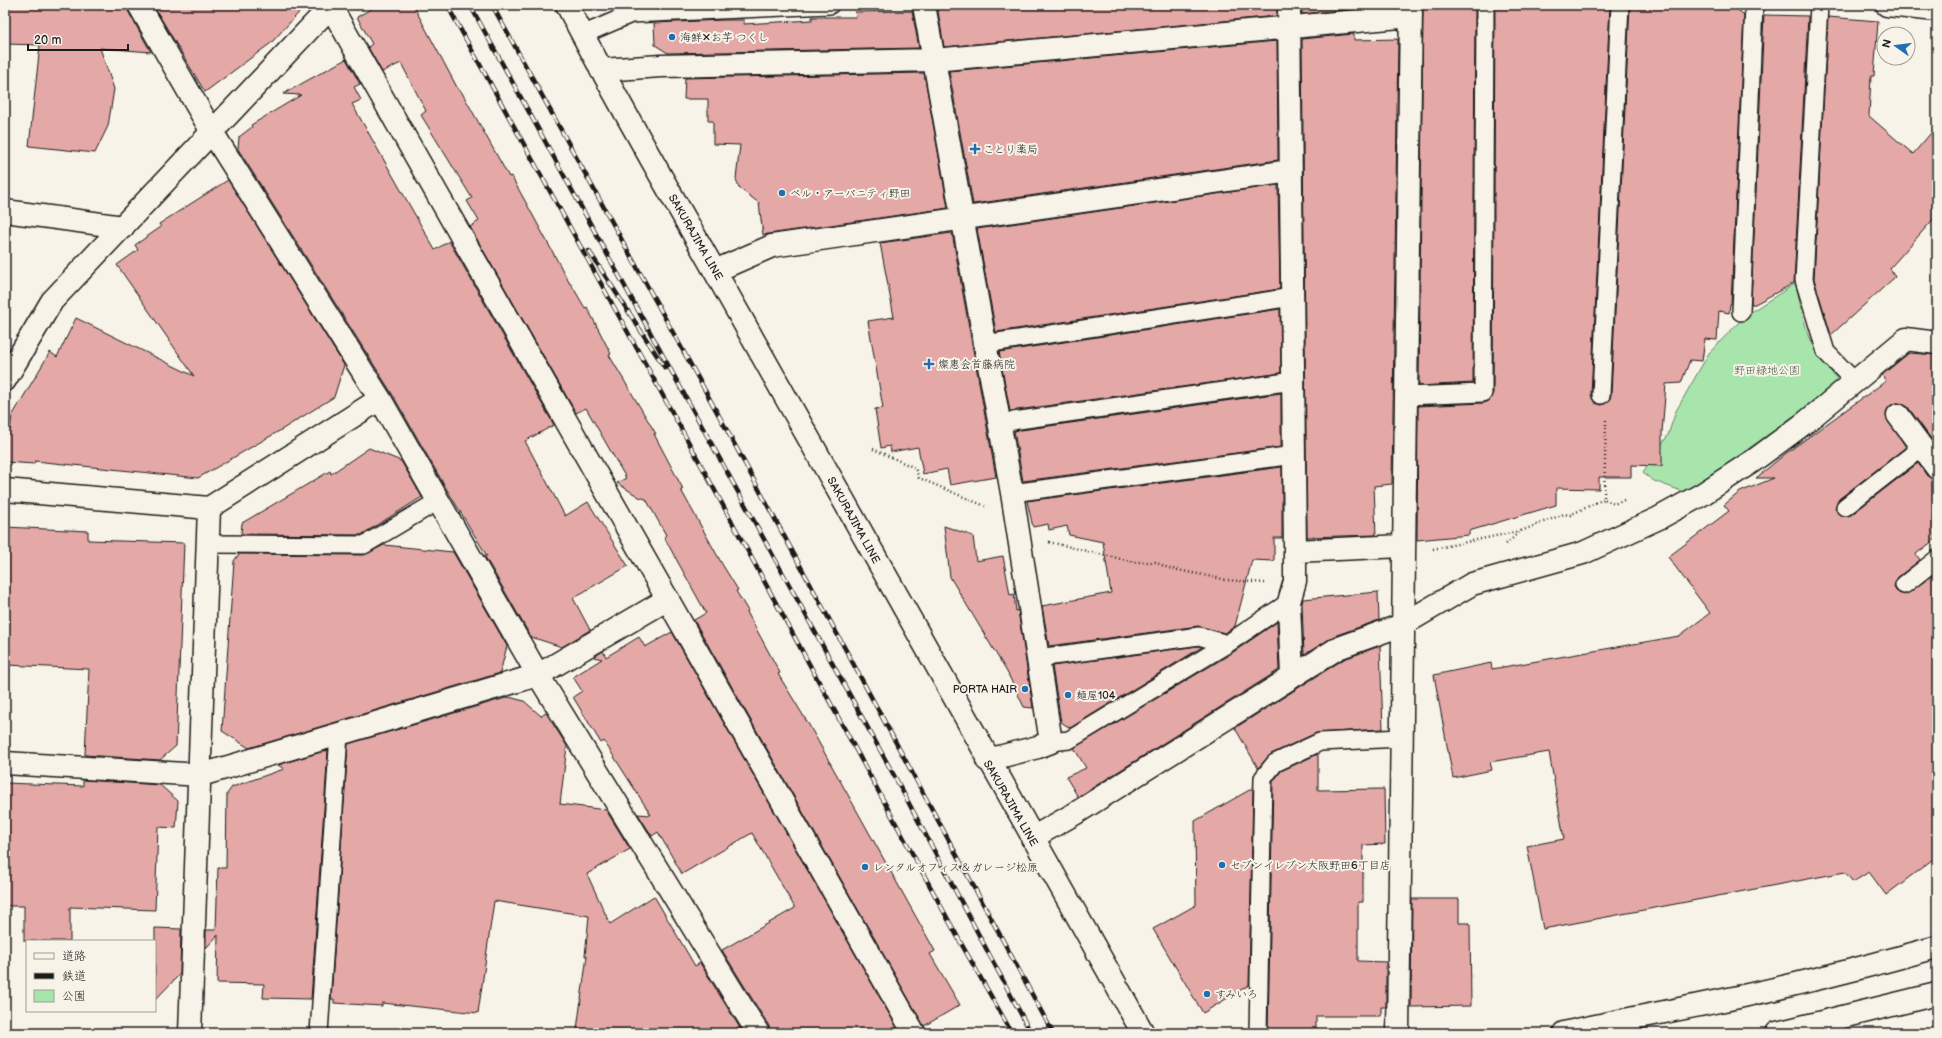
<svg xmlns="http://www.w3.org/2000/svg" width="1942" height="1038" viewBox="0 0 1942 1038" font-family="'Balsamiq Sans','Klee One',sans-serif">
  <style>
    .green { fill: #a8e5ac; stroke: #628064 }
    .building { fill: #e4a9a7; stroke: #1c1c1c }
    .lines { fill: none; stroke-linecap: round; stroke-linejoin: round }
    .lane-casing { stroke: #1c1c1c; stroke-width: 20 }
    .street-casing { stroke: #1c1c1c; stroke-width: 25 }
    .secondary-casing { stroke: #1c1c1c; stroke-width: 25 }
    .path { stroke: #1c1c1c; stroke-width: 2.5; stroke-dasharray: 1 3; stroke-linecap: butt }
    .lane { stroke: #f7f3e8; stroke-width: 17 }
    .street { stroke: #f7f3e8; stroke-width: 22 }
    .secondary { stroke: #f7f3e8; stroke-width: 22 }
    .rail-casing { stroke: #1c1c1c; stroke-width: 4.5 }
    .rail { stroke: #f7f3e8; stroke-width: 3; stroke-dasharray: 9; stroke-linecap: butt }
    .poi-dot { fill: #1f6fb2; stroke: #f7f3e8; stroke-width: 1.5 }
    .labels { text-anchor: middle; stroke-width: 4; stroke-linejoin: round; paint-order: stroke }
    .poi-label { font-size: 11px; fill: #1c1c1c; stroke: #f7f3e8; text-anchor: start }
    .street-label { font-size: 11px; fill: #1c1c1c; stroke: #f7f3e8 }
    .park-label { font-size: 11px; fill: #465847; stroke: #f7f3e8 }
  </style>
  <rect width="100%" height="100%" fill="#f7f3e8"/>
  <filter id="ink" filterUnits="userSpaceOnUse"><feTurbulence type="fractalNoise" baseFrequency=".025" numOctaves="2"/><feDisplacementMap in="SourceGraphic" scale="8" xChannelSelector="R" yChannelSelector="G"/><feConvolveMatrix kernelMatrix="1 2 1 2 8 2 1 2 1" color-interpolation-filters="sRGB"/></filter>
  <g filter="url(#ink)">
    <path class="green" d="M 1796,283 C 1800,303 1803,324 1812,342 C 1819,357 1830,370 1840,383 L 1687,493 L 1654,481 L 1643,473 L 1668,435 L 1676,411 L 1709,353 L 1746,315 Z"/>
    <path class="building" d="M 5,5 L 127,5 L 128,11 L 151,52 L 100,48 L 114,89 L 108,126 L 95,153 L 29,146 L 40,45 L 5,44 Z
      M 153,5 L 306,5 L 271,43 L 205,92 Z
      M 378,5 L 413,5 L 459,91 L 461,91 L 509,177 L 511,176 L 524,199 L 570,284 L 571,284 L 585,308 L 587,307 L 611,354 L 609,355 L 656,434 L 654,434 L 683,489 L 681,490 L 722,564 L 738,590 L 736,591 L 748,611 L 747,612 L 780,673 L 778,674 L 809,725 L 935,951 L 930,954 L 960,1005 L 924,1026 L 694,620 L 706,613 L 664,537 L 666,535 L 646,499 L 639,497 L 617,483 L 626,478 L 586,408 L 576,413 L 470,227 L 479,221 L 467,201 L 472,198 L 421,115 L 426,111 L 401,63 L 382,72 L 368,47 L 372,44 L 357,17 Z
      M 937,5 L 1277,5 L 1277,16 L 944,47 Z
      M 1302,5 L 1353,5 L 1353,9 L 1302,14 Z
      M 1423,5 L 1475,5 L 1473,383 L 1419,386 Z
      M 1495,5 L 1610,5 L 1591,395 L 1595,403 L 1601,405 L 1609,401 L 1611,395 L 1630,5 L 1732,5 L 1744,15 L 1731,304 L 1730,304 L 1729,313 L 1719,311 L 1717,340 L 1705,339 L 1702,361 L 1690,360 L 1681,383 L 1666,384 L 1662,432 L 1662,466 L 1631,465 L 1631,477 L 1599,477 L 1599,489 L 1556,488 L 1556,505 L 1469,531 L 1469,535 L 1417,540 L 1418,406 L 1484,403 L 1489,401 L 1493,393 Z
      M 912,11 L 919,48 L 668,53 L 655,45 L 654,23 L 723,20 L 744,20 L 744,24 L 812,20 L 812,17 L 856,17 L 855,12 Z
      M 1764,15 L 1808,16 L 1794,283 L 1755,304 L 1751,304 Z
      M 1828,17 L 1878,21 L 1874,76 L 1871,76 L 1869,116 L 1913,154 L 1937,126 L 1937,215 L 1890,268 L 1895,277 L 1831,335 L 1814,279 Z
      M 1354,34 L 1354,40 L 1398,39 L 1392,484 L 1374,486 L 1376,535 L 1307,537 L 1302,39 Z
      M 1277,41 L 1278,160 L 973,204 L 949,71 Z
      M 346,59 L 360,84 L 354,87 L 361,100 L 352,104 L 435,250 L 449,241 L 554,425 L 525,441 L 565,516 L 588,502 L 628,566 L 573,598 L 590,630 L 562,647 L 531,637 L 484,555 L 487,556 L 443,483 L 391,392 L 238,149 L 239,137 L 252,127 L 251,125 L 301,95 L 283,94 Z
      M 924,73 L 948,208 L 768,234 L 763,235 L 759,203 L 739,188 L 736,179 L 740,145 L 713,144 L 713,121 L 708,121 L 708,99 L 684,99 L 685,78 Z
      M 228,180 L 344,365 L 334,397 L 281,430 L 198,478 L 35,461 L 34,464 L 5,462 L 5,430 L 10,430 L 12,416 L 50,352 L 57,357 L 76,318 L 194,376 L 117,265 L 138,250 L 135,245 L 161,227 L 159,224 Z
      M 1278,185 L 1280,289 L 996,332 L 977,229 Z
      M 952,233 L 996,477 L 950,485 L 947,469 L 923,474 L 918,447 L 891,452 L 890,446 L 881,448 L 875,409 L 883,408 L 868,321 L 894,317 L 880,243 Z
      M 1280,309 L 1281,373 L 1010,411 L 999,352 Z
      M 1909,353 L 1937,355 L 1937,447 L 1908,407 L 1903,404 L 1897,403 L 1891,405 L 1887,410 L 1886,417 L 1906,447 L 1839,499 L 1835,508 L 1841,516 L 1851,515 L 1918,463 L 1927,476 L 1937,480 L 1937,538 L 1916,554 L 1920,560 L 1898,577 L 1894,586 L 1896,591 L 1905,595 L 1932,576 L 1937,582 L 1937,856 L 1886,895 L 1869,872 L 1853,882 L 1845,872 L 1543,929 L 1527,846 L 1564,839 L 1549,752 L 1490,762 L 1492,770 L 1453,778 L 1434,675 L 1491,663 L 1492,669 L 1679,636 L 1710,613 L 1668,557 L 1729,511 L 1724,505 L 1740,492 L 1774,478 L 1756,478 L 1785,454 L 1886,381 L 1882,375 Z
      M 1281,393 L 1281,447 L 1023,481 L 1014,431 Z
      M 369,448 L 401,461 L 422,497 L 361,535 L 241,534 L 242,523 L 330,471 L 331,474 Z
      M 1282,467 L 1282,538 L 1274,538 L 1274,561 L 1252,560 L 1235,626 L 1225,633 L 1198,626 L 1049,646 L 1042,606 L 1111,593 L 1103,542 L 1069,535 L 1067,526 L 1049,530 L 1048,524 L 1033,527 L 1027,501 Z
      M 944,526 L 973,536 L 976,561 L 1003,556 L 1010,595 L 1014,594 L 1016,611 L 1018,610 L 1033,708 L 1024,707 L 1007,672 L 950,577 Z
      M 5,527 L 88,531 L 88,540 L 184,543 L 176,746 L 160,760 L 85,755 L 89,669 L 7,665 L 9,621 L 5,621 Z
      M 384,545 L 453,552 L 507,646 L 500,673 L 249,748 L 222,731 L 234,561 L 239,554 L 364,555 Z
      M 1378,592 L 1379,620 L 1334,636 L 1304,655 L 1302,604 L 1303,599 Z
      M 1277,622 L 1279,670 L 1078,797 L 1066,777 L 1086,768 L 1074,748 L 1232,653 Z
      M 672,632 L 900,1033 L 770,1033 L 769,1026 L 722,950 L 795,908 L 752,833 L 682,874 L 658,832 L 652,836 L 638,814 L 651,815 L 604,741 L 601,743 L 573,697 L 582,691 L 573,677 L 602,659 L 594,657 L 603,651 L 606,657 L 639,637 L 645,647 Z
      M 1198,646 L 1202,647 L 1070,728 L 1061,722 L 1052,666 Z
      M 1380,646 L 1383,729 L 1316,733 L 1271,754 L 1258,768 L 1235,728 L 1344,659 Z
      M 509,697 L 524,701 L 541,716 L 546,713 L 567,746 L 560,804 L 606,810 L 630,849 L 587,874 L 610,924 L 654,896 L 695,966 L 700,963 L 743,1033 L 605,1033 L 577,1029 L 587,956 L 585,956 L 589,916 L 494,901 L 478,1013 L 382,1003 L 382,1006 L 334,1003 L 334,999 L 331,999 L 348,744 Z
      M 328,750 L 311,999 L 263,998 L 264,984 L 217,983 L 218,935 L 206,948 L 206,930 L 216,930 L 218,868 L 226,868 L 227,794 L 232,787 L 284,769 L 278,765 Z
      M 1318,754 L 1318,790 L 1384,789 L 1385,844 L 1363,845 L 1363,902 L 1358,902 L 1358,961 L 1386,962 L 1386,1007 L 1381,1007 L 1381,1016 L 1316,1016 L 1316,1033 L 1268,1033 L 1273,782 L 1281,771 Z
      M 83,780 L 160,785 L 178,801 L 176,828 L 158,827 L 155,910 L 70,907 L 70,941 L 24,941 L 24,906 L 5,906 L 5,783 L 83,786 Z
      M 1253,788 L 1249,985 L 1203,1013 L 1153,929 L 1196,905 L 1195,821 Z
      M 1412,899 L 1459,899 L 1459,923 L 1470,923 L 1471,1006 L 1411,1007 Z
      M 155,928 L 181,929 L 180,974 L 155,1000 Z"/>
    <g class="lines">
      <defs>
        <path id="lane" d="M 1819,5 L 1804,280 L 1826,352 L 1854,381
          M 582,35 L 631,14 L 830,5
          M 1741,312 L 1754,5
          M 985,344 L 1292,297
          M 1601,395 L 1620,5
          M 1406,396 L 1483,393 L 1485,5
          M 999,423 L 1293,381
          M 1012,493 L 1294,455
          M 1845,507 L 1922,447
          M 208,544 L 364,545 L 438,501
          M 1904,585 L 1937,559
          M 1038,658 L 1199,636 L 1227,644
          M 1051,742 L 1069,740 L 1227,644 L 1289,602
          M 319,1033 L 339,734
          M 1258,1033 L 1263,778 L 1275,763 L 1320,742 L 1401,738"/>
        <path id="street" d="M 139,5 L 212,132
          M 924,5 L 1012,493 L 1051,742 L 1038,747 L 987,760
          M 1289,5 L 1295,551 L 1295,581 L 1289,602 L 1292,677
          M 1887,5 L 1937,10
          M 601,70 L 661,66 L 934,60 L 1411,16
          M 715,271 L 772,246 L 1290,171
          M 5,380 L 52,301 L 332,5
          M 1898,415 L 1937,468
          M 1295,551 L 1403,546
          M 5,763 L 201,775 L 538,675 L 668,599
          M 1032,838 L 1076,813 L 1338,648 L 1402,625 L 1472,584 L 1583,553 L 1659,518 L 1701,495 L 1753,461 L 1806,422 L 1906,339 L 1937,343
          M 190,1033 L 209,508
          M 1398,1033 L 1411,5"/>
        <path id="secondary" d="M 567,5 C 626,119 692,229 754,341 C 883,573 1012,804 1143,1033
          M 331,7 L 914,1033
          M 212,132 L 380,399 L 538,675 L 758,1033
          M 5,211 L 123,227
          M 5,490 L 209,508 L 380,399
          M 1564,1033 C 1624,1019 1683,1009 1743,996 C 1808,982 1873,965 1937,947
          M 1777,1033 L 1937,994"/>
      </defs>
      <use href="#lane" class="lane-casing"/>
      <use href="#street" class="street-casing"/>
      <use href="#secondary" class="secondary-casing"/>
      <path class="path" d="M 1606,420 L 1604,499 L 1614,504 L 1624,500
        M 873,449 L 915,468 L 919,478 L 985,506
        M 1049,542 L 1134,562 L 1155,562 L 1168,568 L 1227,580 L 1265,583
        M 1506,544 L 1521,531 L 1564,514 L 1570,515 L 1604,499
        M 1433,549 L 1520,531"/>
      <use href="#lane" class="lane"/>
      <use href="#street" class="street"/>
      <use href="#secondary" class="secondary"/>
      <defs>
        <path id="rail" d="M 447,5 L 688,441 L 962,945 L 1012,1033
          M 470,5 L 896,779 L 1031,1033
          M 492,5 L 723,423 L 1053,1033
          M 589,251 L 665,368"/>
      </defs>
      <use href="#rail" class="rail-casing"/>
      <use href="#rail" class="rail"/>
    </g>
  </g>
  <g class="poi-dot">
    <circle cx="672" cy="37" r="4"/>
    <path d="M973 143h4v4h4v4h-4v4h-4v-4h-4v-4h4z"/>
    <circle cx="782" cy="193" r="4"/>
    <path d="M927 358h4v4h4v4h-4v4h-4v-4h-4v-4h4z"/>
    <circle cx="1025" cy="689" r="4"/>
    <circle cx="1068" cy="695" r="4"/>
    <circle cx="1222" cy="865" r="4"/>
    <circle cx="865" cy="867" r="4"/>
    <circle cx="1207" cy="994" r="4"/>
  </g>
  <g class="labels">
    <g class="poi-label">
      <text x="680" y="41">海鮮✕お芋 つくし</text>
      <text x="983" y="153">ことり薬局</text>
      <text x="790" y="197">ベル・アーバニティ野田</text>
      <text x="938" y="368">燦惠会首藤病院</text>
      <text x="1017" y="693" text-anchor="end">PORTA HAIR</text>
      <text x="1076" y="699">麺屋104</text>
      <text x="1230" y="869">セブンイレブン大阪野田6丁目店</text>
      <text x="873" y="871">レンタルオフィス＆ガレージ松原</text>
      <text x="1215" y="998">すみいろ</text>
    </g>
    <g class="street-label">
      <text transform="translate(696 237) rotate(60)" y="4">SAKURAJIMA LINE</text>
      <text transform="translate(854 520) rotate(61)" y="4">SAKURAJIMA LINE</text>
      <text transform="translate(1011 803) rotate(60)" y="4">SAKURAJIMA LINE</text>
    </g>
    <g class="park-label">
      <text x="1767" y="374">野田緑地公園</text>
    </g>
  </g>
  <rect width="1942" height="1038" fill="none" stroke="#f7f3e8" stroke-width="20"/>
  <rect x="10" y="10" width="1922" height="1018" fill="none" stroke="#1c1c1c" stroke-width="1.5" filter="url(#ink)"/>
  <rect x="26" y="940" width="130" height="72" fill="#f7f3e8" stroke="#9f9d96"/>
  <rect x="34" y="953" width="20" height="6" fill="#f7f3e8" stroke="#9f9d96"/>
  <text x="62" y="960" font-size="12" fill="#1c1c1c">道路</text>
  <rect x="34" y="973" width="20" height="6" fill="#1c1c1c" stroke="#9f9d96"/>
  <text x="62" y="980" font-size="12" fill="#1c1c1c">鉄道</text>
  <rect x="34" y="990" width="20" height="12" fill="#a8e5ac" stroke="#9f9d96"/>
  <text x="62" y="1000" font-size="12" fill="#1c1c1c">公園</text>
  <g transform="translate(1896 46) rotate(284)"><circle r="19" fill="#f7f3e8" stroke="#9f9d96"/>
  <path d="M0-3L7 15L0 10L-7 15Z" fill="#1f6fb2"/>
  <text y="-6" font-size="11" font-weight="bold" text-anchor="middle" fill="#1c1c1c">N</text>
  </g>
  <path d="M28 44v6h100v-6" fill="none" stroke="#1c1c1c" stroke-width="2"/>
  <text x="34" y="44" font-size="12" fill="#1c1c1c" stroke="#f7f3e8" stroke-width="3" paint-order="stroke">20 m</text>
</svg>
